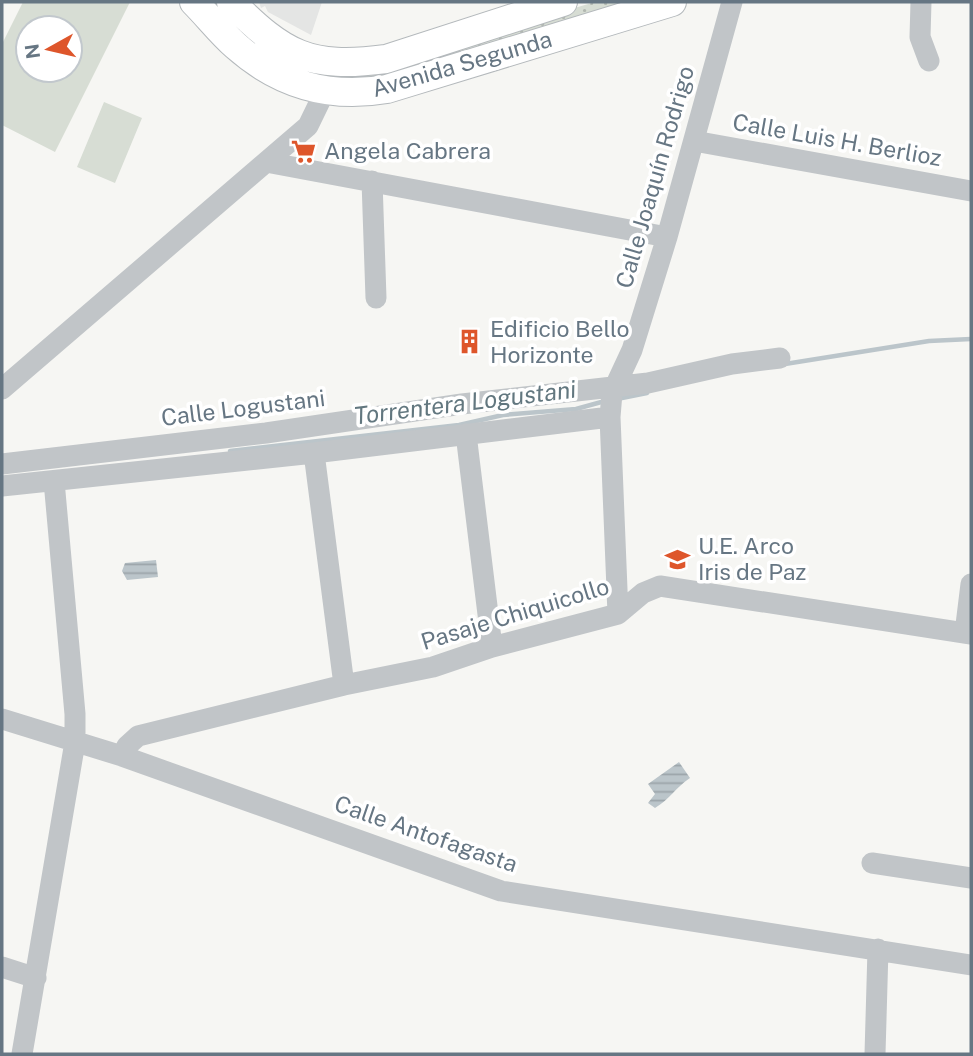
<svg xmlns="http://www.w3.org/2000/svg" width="973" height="1056" viewBox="0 0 973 1056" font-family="'Public Sans',sans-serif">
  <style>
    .built { fill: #e4e5e4 }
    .grass { fill: url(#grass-dots) }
    .garden { fill: #d7ddd4; fill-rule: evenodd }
    .water { fill: url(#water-rules) }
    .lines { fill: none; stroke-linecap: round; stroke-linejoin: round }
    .stream { stroke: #bbc5ca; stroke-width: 4.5 }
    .major-casing { stroke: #b4b9bc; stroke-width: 30 }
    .minor { stroke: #c1c5c8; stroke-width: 21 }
    .major { stroke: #fff; stroke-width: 28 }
    .labels { text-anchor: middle; stroke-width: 7; stroke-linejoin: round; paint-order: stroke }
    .street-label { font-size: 23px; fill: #667683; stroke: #fff }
    .poi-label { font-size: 23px; fill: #667683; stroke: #fff; text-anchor: start }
    .water-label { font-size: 24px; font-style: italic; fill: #62777f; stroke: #fff }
  </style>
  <defs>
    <pattern id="grass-dots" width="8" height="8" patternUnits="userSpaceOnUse" patternTransform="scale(1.75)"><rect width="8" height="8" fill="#d7ddd4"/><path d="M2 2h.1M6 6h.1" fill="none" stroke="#b2b8b1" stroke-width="1.8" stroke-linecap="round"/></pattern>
    <pattern id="water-rules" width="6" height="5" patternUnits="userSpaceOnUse" patternTransform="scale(1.75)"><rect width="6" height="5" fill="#bbc5ca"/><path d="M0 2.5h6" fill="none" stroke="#9ca5a9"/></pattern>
  </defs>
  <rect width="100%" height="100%" fill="#f6f6f3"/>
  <path class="built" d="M 259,2 L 322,2 L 311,35 L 268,12 L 265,6 L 261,8 Z"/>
  <path class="grass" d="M 207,2 L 219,2 L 303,67 L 520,24 L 595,2 L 635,2 L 394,78 L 319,79 L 259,53 Z"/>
  <path class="garden" d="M 23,2 L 130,2 L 55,152 L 2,125 L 2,44 ZM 28,28 L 70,28 L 70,70 L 28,70 Z
    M 104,102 L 142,118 L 115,183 L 77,167 Z"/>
  <path class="water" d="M 156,560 L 158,577 L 127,580 L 122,571 L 125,563 Z
    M 679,762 L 690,778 C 675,788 670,799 655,808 L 648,803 L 655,794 L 648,784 Z"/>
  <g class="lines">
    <path class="stream" d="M 785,364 L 929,341 L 971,339
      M 617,399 L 647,393
      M 230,451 L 459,425 L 503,415 L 576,409 L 605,401"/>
    <defs>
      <path id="major" d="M 194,2 C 208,16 221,33 236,46 C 280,85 329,99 387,89 L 672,2
        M 231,2 C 284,55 309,69 386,59 L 563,2"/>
    </defs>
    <use href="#major" class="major-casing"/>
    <path class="minor" d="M 921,2 L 920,37 L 929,61
      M 694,141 L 971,191
      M 266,162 L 667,237
      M 372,181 L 376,298
      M 2,389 L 308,126 L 325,91
      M 466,434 L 492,647
      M 314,453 L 344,685
      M 2,464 L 266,433 L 462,404 L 648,383 L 732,364 L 780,358
      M 2,486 L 314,453 L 610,417
      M 618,614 L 610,417 L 612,393 L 632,350 L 667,237 L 732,2
      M 965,633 L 971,584
      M 2,719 L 122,756 L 501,891 L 971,965
      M 122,756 L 127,746 L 138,736 L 344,685 L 433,667 L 492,647 L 618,614 L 643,593 L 660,586 L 971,634
      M 872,863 L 971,878
      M 2,967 L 36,978
      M 22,1054 L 75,742 L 75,714 L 54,481
      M 875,1054 L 878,949"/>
    <use href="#major" class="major"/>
  </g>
  <defs>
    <symbol id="supermarket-bare" viewBox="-9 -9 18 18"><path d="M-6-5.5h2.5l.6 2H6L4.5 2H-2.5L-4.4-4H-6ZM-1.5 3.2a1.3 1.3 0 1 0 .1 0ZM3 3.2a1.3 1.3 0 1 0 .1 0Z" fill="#de562b" stroke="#fff" stroke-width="2.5" paint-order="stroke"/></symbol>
    <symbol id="building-bare" viewBox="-9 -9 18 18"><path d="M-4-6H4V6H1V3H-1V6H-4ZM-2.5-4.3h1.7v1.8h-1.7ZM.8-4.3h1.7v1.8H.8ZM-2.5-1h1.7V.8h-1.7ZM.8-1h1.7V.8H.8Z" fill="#de562b" stroke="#fff" stroke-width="2.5" paint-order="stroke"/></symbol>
    <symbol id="school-bare" viewBox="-9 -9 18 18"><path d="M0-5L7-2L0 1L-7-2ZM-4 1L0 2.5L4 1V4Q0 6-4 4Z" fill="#de562b" stroke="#fff" stroke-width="2.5" paint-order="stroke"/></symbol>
  </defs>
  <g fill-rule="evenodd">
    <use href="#supermarket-bare" x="286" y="134" width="35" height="35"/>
    <use href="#building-bare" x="452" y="324" width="35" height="35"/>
    <use href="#school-bare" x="660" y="542" width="35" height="35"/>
  </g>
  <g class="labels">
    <g class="street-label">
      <text transform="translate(462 64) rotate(-16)" y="8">Avenida Segunda</text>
      <text transform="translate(837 140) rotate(10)" y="8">Calle Luis H. Berlioz</text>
      <text transform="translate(655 177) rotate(-74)" y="8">Calle Joaquín Rodrigo</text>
      <text transform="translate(243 408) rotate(-7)" y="8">Calle Logustani</text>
      <text transform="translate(515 614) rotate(-17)" y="8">Pasaje Chiquicollo</text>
      <text transform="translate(426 834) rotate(19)" y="8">Calle Antofagasta</text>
    </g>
    <g class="poi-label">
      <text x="324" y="159">Angela Cabrera</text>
      <text x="490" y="337">Edificio Bello<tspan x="490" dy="26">Horizonte</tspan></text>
      <text x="698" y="554">U.E. Arco<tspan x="698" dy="26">Iris de Paz</tspan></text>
    </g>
    <g class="water-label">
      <text transform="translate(465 403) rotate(-7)" y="8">Torrentera Logustani</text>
    </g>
  </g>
  <rect width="973" height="1056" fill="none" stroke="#667683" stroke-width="7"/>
  <g transform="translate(49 49) rotate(262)"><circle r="33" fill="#ffffff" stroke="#c2c8cd" stroke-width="2"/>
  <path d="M0-5L12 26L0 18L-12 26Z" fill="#de562b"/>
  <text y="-10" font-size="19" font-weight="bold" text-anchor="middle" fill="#667683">N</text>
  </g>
</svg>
